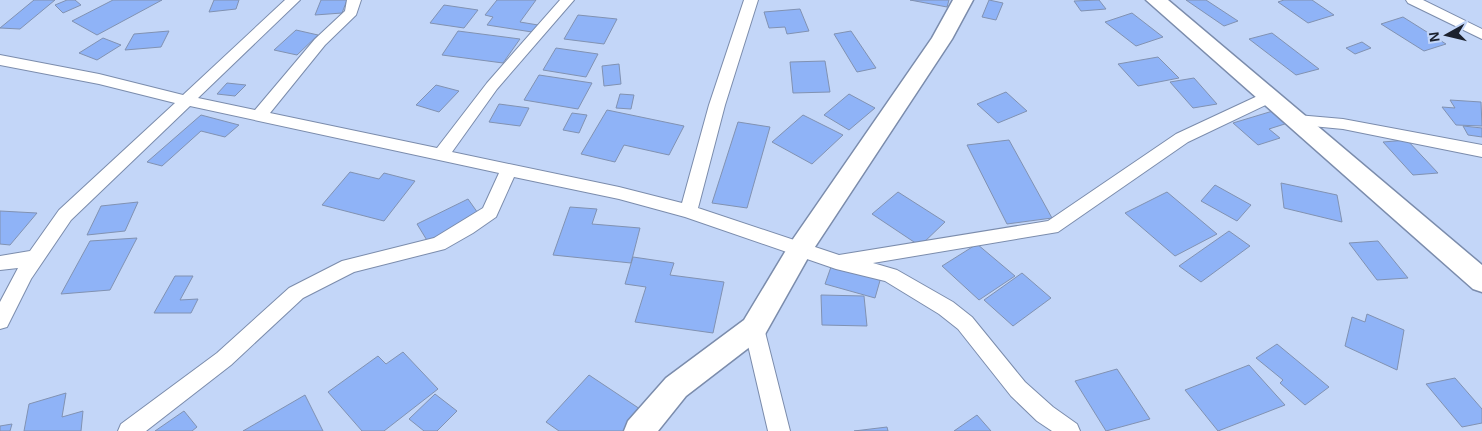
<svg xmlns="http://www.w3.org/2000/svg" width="1482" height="431" viewBox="0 0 1482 431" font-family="Helvetica,sans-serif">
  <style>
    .building { fill: #8fb3f7; stroke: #8192b2 }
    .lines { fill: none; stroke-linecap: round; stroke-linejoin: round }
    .street-casing { stroke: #7b8cac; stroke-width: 2 }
    .secondary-casing { stroke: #7b8cac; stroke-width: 3 }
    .street { fill: #fff; fill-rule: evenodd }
    .secondary { fill: #fff; fill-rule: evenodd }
  </style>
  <rect width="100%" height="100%" fill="#c3d6f8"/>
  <path class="building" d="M 34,0 L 55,0 L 20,29 L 0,28 Z
    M 67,0 L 75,0 L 81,5 L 63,13 L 55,5 Z
    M 113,0 L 162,0 L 97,35 L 72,21 Z
    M 214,0 L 239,0 L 236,9 L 209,12 Z
    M 321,0 L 347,0 L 342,13 L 315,15 Z
    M 497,0 L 536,0 L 520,22 L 538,25 L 532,32 L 487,25 L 493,17 L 485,15 Z
    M 910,0 L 949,0 L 947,7 Z
    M 989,0 L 1003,3 L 996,20 L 982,17 Z
    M 1099,0 L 1106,9 L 1081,11 L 1074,1 Z
    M 1186,0 L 1206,0 L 1238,21 L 1224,26 Z
    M 1284,0 L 1312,0 L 1334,15 L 1308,23 L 1278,2 Z
    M 444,5 L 478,10 L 464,28 L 430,23 Z
    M 800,9 L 809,31 L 787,34 L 785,27 L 769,28 L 764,12 Z
    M 1132,13 L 1163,37 L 1136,46 L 1105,22 Z
    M 578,15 L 617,19 L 604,44 L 564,39 Z
    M 1403,17 L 1446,44 L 1424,51 L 1381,24 Z
    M 296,30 L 318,35 L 297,55 L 274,50 Z
    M 169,31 L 161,47 L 125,50 L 134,34 Z
    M 458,31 L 520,39 L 503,63 L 442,55 Z
    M 851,31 L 876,68 L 857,72 L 834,34 Z
    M 1272,33 L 1319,69 L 1296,75 L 1249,39 Z
    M 103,38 L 121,45 L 97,60 L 79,53 Z
    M 1362,42 L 1371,48 L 1355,54 L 1346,48 Z
    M 556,48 L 598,54 L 586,77 L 543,70 Z
    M 1158,57 L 1179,78 L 1138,86 L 1118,64 Z
    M 825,61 L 830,92 L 793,93 L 790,62 Z
    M 619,64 L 621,84 L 604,86 L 602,66 Z
    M 539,75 L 592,83 L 578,109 L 524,100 Z
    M 1194,78 L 1217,104 L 1193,108 L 1170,82 Z
    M 227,83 L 246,85 L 235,96 L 217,94 Z
    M 436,85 L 459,91 L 439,112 L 416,105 Z
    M 1006,92 L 1027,111 L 998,123 L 977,104 Z
    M 620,94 L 634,95 L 631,109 L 616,108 Z
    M 849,94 L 875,108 L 849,130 L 824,115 Z
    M 1450,100 L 1481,102 L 1482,126 L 1456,125 L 1442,107 L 1455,108 Z
    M 499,104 L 529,108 L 520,126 L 489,122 Z
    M 607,110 L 684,126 L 669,155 L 624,145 L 615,162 L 581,154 Z
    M 1276,110 L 1291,122 L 1269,129 L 1280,138 L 1258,145 L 1233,123 Z
    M 572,113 L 587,115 L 579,133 L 563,130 Z
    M 201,115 L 239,125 L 225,137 L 201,131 L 162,166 L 147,162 Z
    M 803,115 L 843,135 L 812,164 L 772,142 Z
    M 738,122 L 770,127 L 747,208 L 712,203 Z
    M 1463,126 L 1482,128 L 1482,137 L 1468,135 Z
    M 1009,140 L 1052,218 L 1007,224 L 967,145 Z
    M 1407,140 L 1438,173 L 1413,175 L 1383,142 Z
    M 350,172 L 379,179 L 384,173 L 415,181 L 384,221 L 322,205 Z
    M 1281,183 L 1337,195 L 1342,222 L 1284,208 Z
    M 1215,185 L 1251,205 L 1237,221 L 1201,201 Z
    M 898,192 L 945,222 L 920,246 L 872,214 Z
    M 1167,192 L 1217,234 L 1175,256 L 1125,213 Z
    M 468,199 L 480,216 L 428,242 L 417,224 Z
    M 138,202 L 125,231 L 87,235 L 101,206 Z
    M 570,207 L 597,209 L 592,224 L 640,228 L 631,263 L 553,255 Z
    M 0,211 L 37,213 L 10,245 L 0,244 Z
    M 1229,231 L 1250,246 L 1201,282 L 1179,266 Z
    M 137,238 L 110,290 L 61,294 L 90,241 Z
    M 1378,241 L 1408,278 L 1377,280 L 1349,243 Z
    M 977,244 L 1015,276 L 979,300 L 942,266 Z
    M 633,257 L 674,263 L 670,275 L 724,282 L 713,333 L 635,322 L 646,287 L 625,284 Z
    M 832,264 L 881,277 L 875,298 L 825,284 Z
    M 1022,273 L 1051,298 L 1013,326 L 984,300 Z
    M 175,276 L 193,276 L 180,300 L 198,299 L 191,313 L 154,313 Z
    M 821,295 L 864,296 L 867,326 L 822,325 Z
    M 1367,314 L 1404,330 L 1397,370 L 1345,346 L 1352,317 L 1365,322 Z
    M 1277,344 L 1329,387 L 1305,405 L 1280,383 L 1283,380 L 1256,358 Z
    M 403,352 L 438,389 L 384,431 L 362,431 L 328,392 L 378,356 L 386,364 Z
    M 1249,365 L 1285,405 L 1218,431 L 1185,390 Z
    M 1117,369 L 1150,419 L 1106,431 L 1075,381 Z
    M 589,375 L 646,413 L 632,431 L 559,431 L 546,422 Z
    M 1455,378 L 1482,409 L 1482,423 L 1462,427 L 1426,384 Z
    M 66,393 L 62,417 L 83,411 L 81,431 L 24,431 L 29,404 Z
    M 435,394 L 457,411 L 437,431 L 424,431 L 409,419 Z
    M 305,395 L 323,431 L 243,431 Z
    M 184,411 L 197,427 L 192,431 L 155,431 Z
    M 977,415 L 991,431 L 954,431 Z
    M 12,424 L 10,431 L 0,431 L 0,426 Z
    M 887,427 L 888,431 L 854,431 Z"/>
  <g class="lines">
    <defs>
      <path id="street" d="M 285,0 L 300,0 L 198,98 L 255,110 L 315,39 L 345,11 L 347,0 L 361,0 L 356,15 L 325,45 L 270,113 L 437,148 L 487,83 L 560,0 L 574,0 L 497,89 L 452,152 L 619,187 L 682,203 L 709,105 L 744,0 L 758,0 L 725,105 L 698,208 L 839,255 L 1048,221 L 1176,134 L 1264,93 L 1274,93 L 1277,97 L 1274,101 L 1188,142 L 1058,232 L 873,263 L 897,270 L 953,302 L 972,317 L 1025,382 L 1053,407 L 1077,424 L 1080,431 L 1052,431 L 1037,421 L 1011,396 L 958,329 L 939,314 L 885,281 L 836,269 L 685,217 L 619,199 L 514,177 L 496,217 L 473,233 L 445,249 L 354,272 L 303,298 L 231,365 L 146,431 L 118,431 L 121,424 L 217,353 L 289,288 L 342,261 L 434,238 L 483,208 L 499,173 L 190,106 L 71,220 L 31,279 L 7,327 L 0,329 L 0,302 L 18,268 L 0,270 L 0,256 L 30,251 L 59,210 L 175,103 L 99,84 L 0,65 L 0,55 L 99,74 L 183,95 Z
        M 1406,0 L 1423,0 L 1482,29 L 1482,39 L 1408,3 Z
        M 1297,115 L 1343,119 L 1482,145 L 1482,157 L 1343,129 L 1291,124 L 1289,120 L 1291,116 Z
        M 754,320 L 761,322 L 764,328 L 790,431 L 768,431 L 744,328 L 747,322 Z"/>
      <path id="secondary" d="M 953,0 L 973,0 L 952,39 L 809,256 L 764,336 L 686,396 L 658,431 L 624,431 L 628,421 L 666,378 L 744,320 L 791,242 L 932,38 Z
        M 1146,0 L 1168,0 L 1482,265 L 1482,292 L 1473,289 Z"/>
    </defs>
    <use href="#street" class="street-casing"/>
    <use href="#secondary" class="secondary-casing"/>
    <use href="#street" class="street"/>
    <use href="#secondary" class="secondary"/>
  </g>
  <g transform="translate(1447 35) rotate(262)" stroke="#c3d6f8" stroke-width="4" paint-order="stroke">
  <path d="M0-4L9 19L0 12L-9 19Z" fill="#1b212e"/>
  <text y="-8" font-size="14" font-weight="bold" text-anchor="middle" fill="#1b212e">N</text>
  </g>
</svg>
